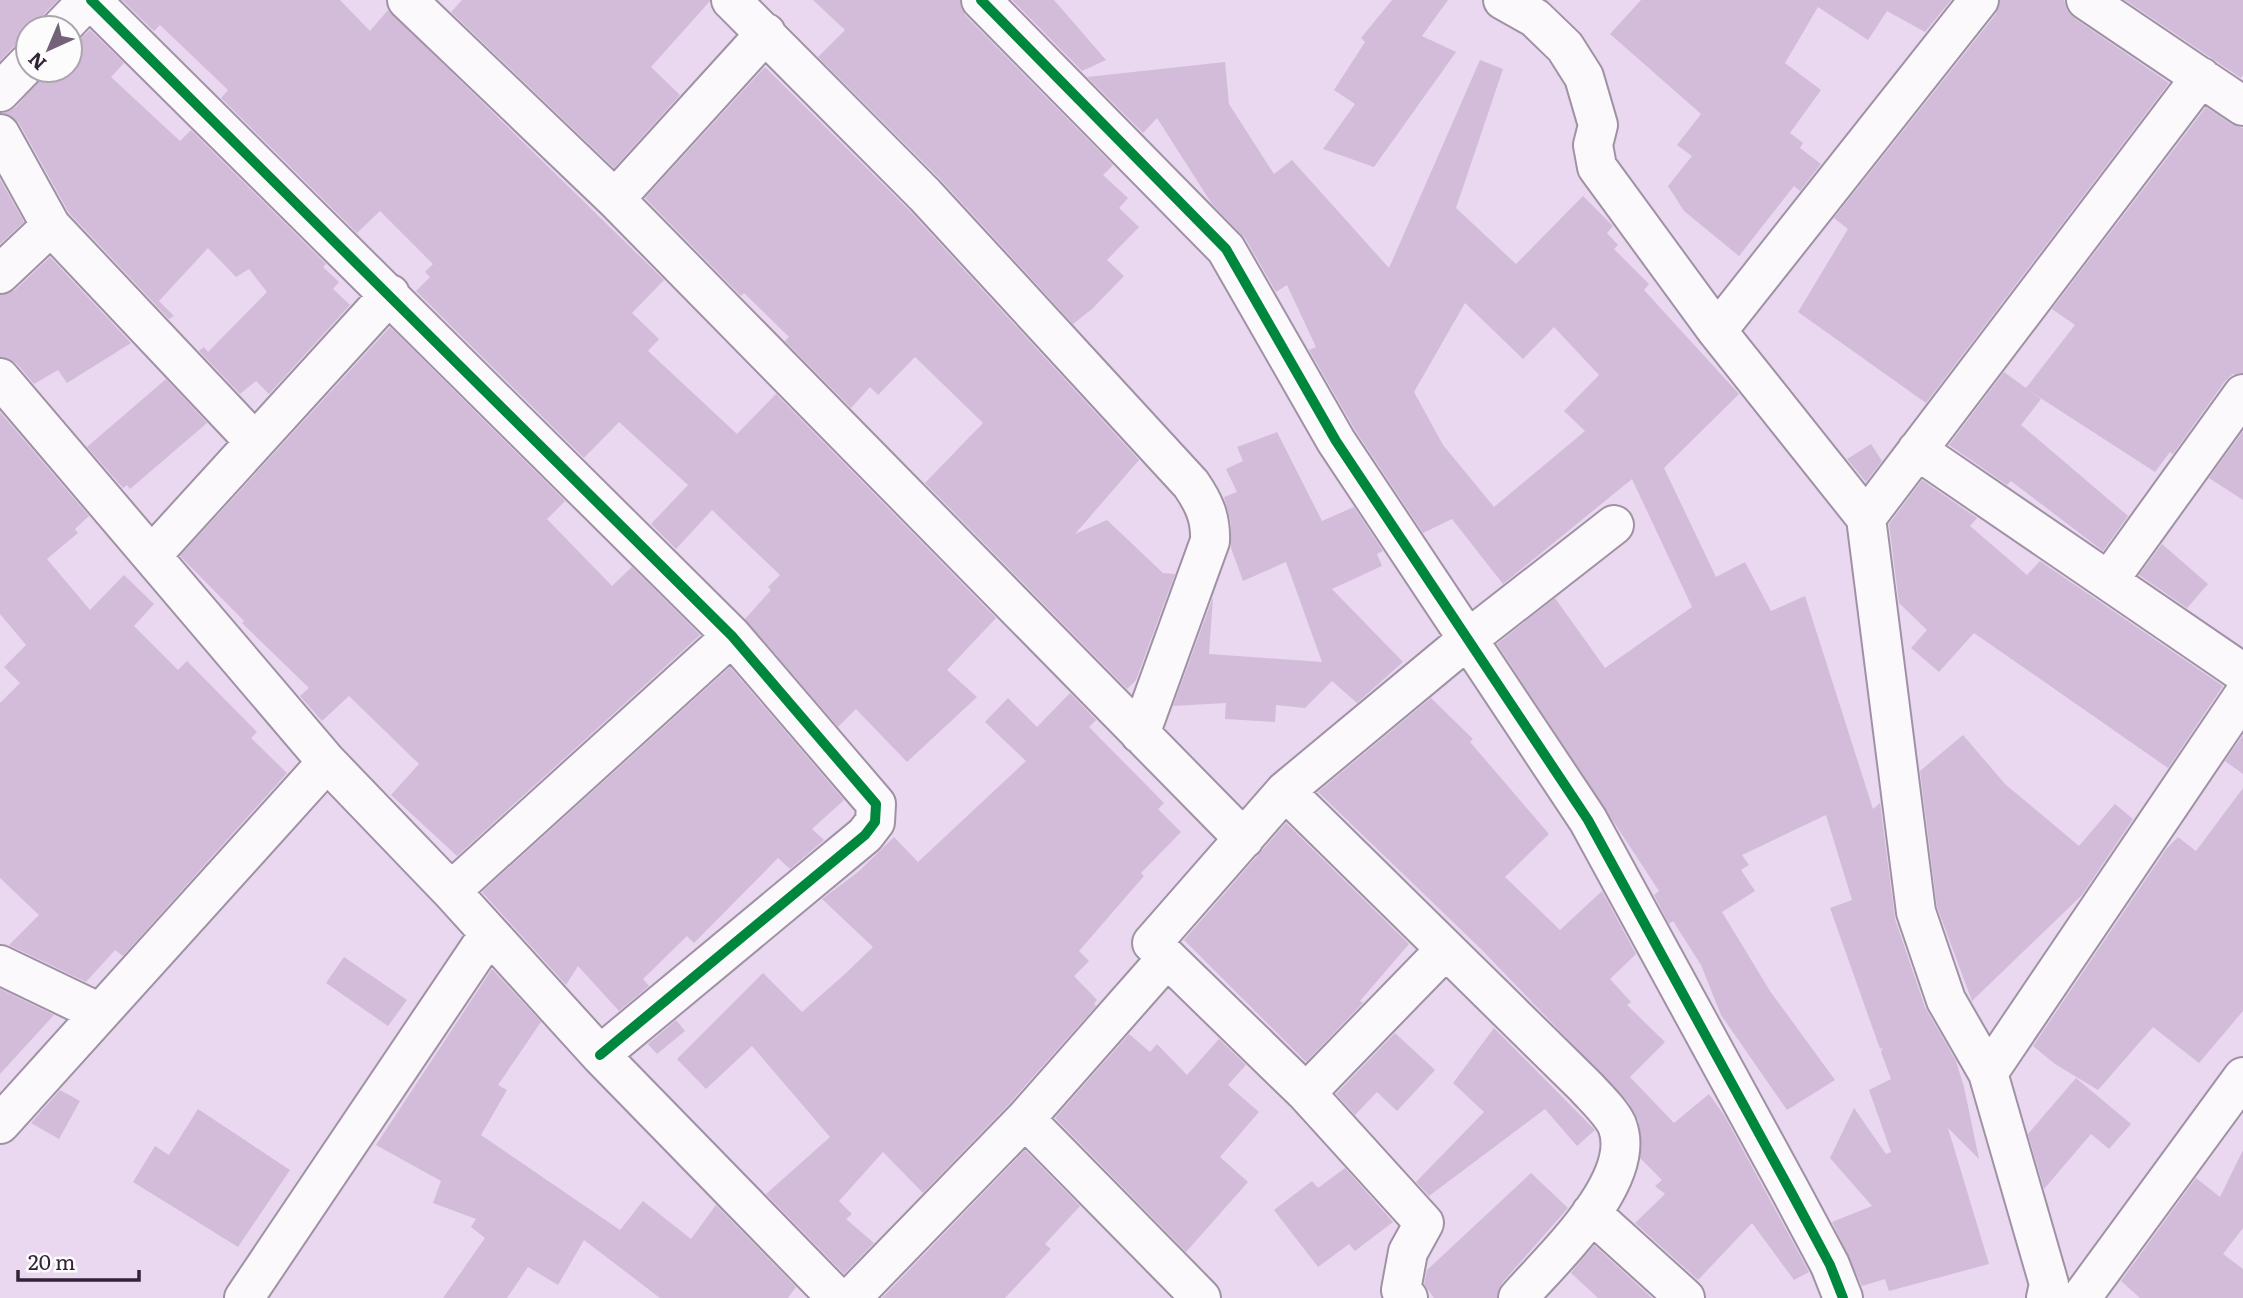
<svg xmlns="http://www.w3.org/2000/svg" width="2243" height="1298" viewBox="0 0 2243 1298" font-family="Literata,serif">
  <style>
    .building { fill: #d2bcda; fill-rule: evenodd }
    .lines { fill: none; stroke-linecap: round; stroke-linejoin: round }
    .minor-casing { stroke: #a092a5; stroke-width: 42 }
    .minor { stroke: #fcf9fd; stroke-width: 38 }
    .cycleway-casing { stroke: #fcfcfc; stroke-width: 15 }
    .cycleway { stroke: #00873e; stroke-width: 10 }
  </style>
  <rect width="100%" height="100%" fill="#e9d8ef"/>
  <path class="building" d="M 0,0 L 58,0 L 45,13 L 40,28 L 28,28 L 28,42 L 13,47 L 0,61 Z
    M 122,0 L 340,0 L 370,31 L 388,10 L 664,280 L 632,313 L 659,339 L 648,351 L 737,434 L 776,394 L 996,618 L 947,670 L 977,697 L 907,762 L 856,709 L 838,727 L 745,619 L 771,590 L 768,587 L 780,575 L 712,510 L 676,549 L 651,524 L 688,485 L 619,422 L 584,458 L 416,291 L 430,277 L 425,272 L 433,264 L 380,211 L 357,233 L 221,98 L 228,90 L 160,25 L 154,31 Z
    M 462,0 L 710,0 L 710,1 L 651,67 L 680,95 L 614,168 L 451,12 Z
    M 813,0 L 960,0 L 965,15 L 1113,165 L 1103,175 L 1128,198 L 1119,208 L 1139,227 L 1107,260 L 1124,276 L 1092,309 L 1073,324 L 941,180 L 818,57 L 845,30 Z
    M 1012,0 L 1054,0 L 1106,60 L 1082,71 Z
    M 1392,0 L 1448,0 L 1422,36 L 1456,52 L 1374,167 L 1323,149 L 1355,104 L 1334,90 L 1365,42 L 1361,38 Z
    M 1641,0 L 1951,0 L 1925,32 L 1887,11 L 1868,40 L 1818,7 L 1785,63 L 1821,90 L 1790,133 L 1803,143 L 1800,148 L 1821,164 L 1800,191 L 1794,186 L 1739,256 L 1684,211 L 1668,186 L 1692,156 L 1677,145 L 1701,114 L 1610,34 Z
    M 2000,0 L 2064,0 L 2067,10 L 2074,18 L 2169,83 L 1926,403 L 1798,312 L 1848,229 L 1834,218 L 1996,14 Z
    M 2125,0 L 2243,0 L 2243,75 L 2241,78 Z
    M 90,30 L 124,63 L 111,77 L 180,141 L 191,130 L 326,264 L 323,267 L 339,282 L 333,289 L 350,305 L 269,394 L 256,381 L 240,394 L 199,351 L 204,347 L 208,352 L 267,292 L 249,269 L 236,277 L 208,248 L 159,301 L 174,316 L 169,319 L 69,213 L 19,123 L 4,113 L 16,107 L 48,70 L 70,70 L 70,47 Z
    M 1480,60 L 1503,69 L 1456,208 L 1516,264 L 1583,196 L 1613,226 L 1607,233 L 1618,245 L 1614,249 L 1649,284 L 1644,290 L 1739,394 L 1664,468 L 1716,577 L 1745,562 L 1771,611 L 1805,596 L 1873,809 L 1880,803 L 1895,919 L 1925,1007 L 1956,1061 L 1964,1087 L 1979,1159 L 1948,1128 L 1989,1264 L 1889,1291 L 1885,1279 L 1862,1286 L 1832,1222 L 1872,1206 L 1830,1158 L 1854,1108 L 1886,1154 L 1891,1152 L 1869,1090 L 1891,1079 L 1881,1052 L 1883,1047 L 1880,1049 L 1830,908 L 1852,900 L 1826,815 L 1742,855 L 1749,865 L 1741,870 L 1755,891 L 1722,912 L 1770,991 L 1835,1080 L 1787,1110 L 1721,1015 L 1701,965 L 1673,921 L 1669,924 L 1654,895 L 1659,891 L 1497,644 L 1555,598 L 1605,668 L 1692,607 L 1632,479 L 1503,584 L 1452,519 L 1423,533 L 1355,430 L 1309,350 L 1316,347 L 1287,285 L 1276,292 L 1245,238 L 1212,204 L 1157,118 L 1143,133 L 1087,77 L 1225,62 L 1229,104 L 1274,174 L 1292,160 L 1389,268 ZM 1465,303 L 1523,359 L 1554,327 L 1599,375 L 1564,411 L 1585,431 L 1494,507 L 1443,445 L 1414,392 Z
    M 765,67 L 909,210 L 1139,460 L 1075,534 L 1107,520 L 1163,573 L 1175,574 L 1136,680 L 1127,689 L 925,483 L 983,423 L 915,357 L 878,395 L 870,387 L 851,408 L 785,341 L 789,337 L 744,293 L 741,296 L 645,198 Z
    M 2206,107 L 2231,124 L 2243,128 L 2243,373 L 2233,374 L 2225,381 L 2173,454 L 2170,452 L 2155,472 L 2028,390 L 2041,399 L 2021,425 L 2128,516 L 2103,551 L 2011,481 L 2007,485 L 1949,445 L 2004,372 L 2026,388 L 2075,325 L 2052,309 Z
    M 0,179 L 24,222 L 0,244 Z
    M 50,257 L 131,343 L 67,383 L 58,370 L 34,384 L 16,363 L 0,357 L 0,295 L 15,290 Z
    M 390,327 L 565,501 L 547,519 L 612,586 L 632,567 L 700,635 L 457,856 L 391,795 L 419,764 L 349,696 L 322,721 L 300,696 L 309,688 L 242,623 L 244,621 L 180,556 Z
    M 166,379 L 207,423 L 130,489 L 127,485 L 123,488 L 87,447 Z
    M 0,412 L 89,516 L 75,529 L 78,533 L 47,559 L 90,610 L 124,575 L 154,604 L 134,626 L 178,670 L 187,661 L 257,732 L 251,738 L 287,773 L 123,956 L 115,950 L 86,982 L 9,945 L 39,915 L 0,878 L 0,703 L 20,683 L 4,667 L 26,645 L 0,614 Z
    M 2243,431 L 2243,500 L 2209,478 Z
    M 1277,432 L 1322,521 L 1354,507 L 1383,551 L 1377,554 L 1382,566 L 1332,589 L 1403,662 L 1357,703 L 1332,681 L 1305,708 L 1276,705 L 1275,722 L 1225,719 L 1226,703 L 1173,706 L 1213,597 L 1209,654 L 1322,662 L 1286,562 L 1243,581 L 1231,548 L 1231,523 L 1224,497 L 1237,492 L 1226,469 L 1243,461 L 1237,447 Z
    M 1871,444 L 1882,461 L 1866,482 L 1847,459 Z
    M 1922,480 L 1977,518 L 1970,526 L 2027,575 L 2040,561 L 2223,686 L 2168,768 L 1974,633 L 1939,672 L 1911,648 L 1927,630 L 1899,603 L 1889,524 Z
    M 2162,544 L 2208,584 L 2187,608 L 2139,575 Z
    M 730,667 L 844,800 L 812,829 L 824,840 L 790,869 L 778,858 L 694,943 L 687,936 L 643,979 L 649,986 L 619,1011 L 578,966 L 566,985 L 482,892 Z
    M 1070,693 L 1096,720 L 1089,727 L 1164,803 L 1158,809 L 1181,832 L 1141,873 L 1144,876 L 1079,951 L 1089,961 L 1074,976 L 1097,1000 L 1094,1004 L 1096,1006 L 1009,1104 L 923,1193 L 883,1152 L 839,1201 L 852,1214 L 846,1219 L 874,1243 L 844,1274 L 766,1194 L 830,1137 L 752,1046 L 706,1089 L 677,1059 L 763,973 L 802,1012 L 846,973 L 873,947 L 822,899 L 858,872 L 894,837 L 918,862 L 1026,761 L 985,722 L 1008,698 L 1037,727 Z
    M 1431,698 L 1473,739 L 1470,742 L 1549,834 L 1505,877 L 1560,930 L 1602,891 L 1636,954 L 1610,979 L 1631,1002 L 1627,1005 L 1665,1042 L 1630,1077 L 1674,1123 L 1709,1094 L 1724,1115 L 1809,1272 L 1794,1280 L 1752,1223 L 1698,1280 L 1635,1223 L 1665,1194 L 1655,1186 L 1662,1180 L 1640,1158 L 1639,1122 L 1628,1102 L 1481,949 L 1318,792 Z
    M 1963,735 L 2005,784 L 2079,846 L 2115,804 L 2133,819 L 2082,895 L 1972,1001 L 1937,907 L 1920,771 Z
    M 2243,735 L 2243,774 L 2225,761 Z
    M 2243,788 L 2243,1011 L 2199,1063 L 2153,1027 L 2098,1090 L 2055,1064 L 2033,1046 L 2167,848 L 2178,837 L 2196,851 Z
    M 1286,823 L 1409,944 L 1360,1001 L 1363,1003 L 1306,1062 L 1184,940 Z
    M 344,957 L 407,1000 L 388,1026 L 326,983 Z
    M 492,969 L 541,1022 L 498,1085 L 507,1090 L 481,1135 L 620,1230 L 643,1201 L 691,1239 L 716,1205 L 796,1287 L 788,1298 L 660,1298 L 584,1240 L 558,1285 L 528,1267 L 507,1298 L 443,1298 L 485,1238 L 471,1227 L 476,1219 L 433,1203 L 441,1181 L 376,1145 Z
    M 0,989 L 54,1015 L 0,1074 Z
    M 676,1020 L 685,1031 L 657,1054 L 648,1044 Z
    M 1494,1028 L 1595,1130 L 1577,1146 L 1545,1109 L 1429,1196 L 1416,1182 L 1484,1112 L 1453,1083 Z
    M 1395,1033 L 1435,1070 L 1397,1111 L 1377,1092 L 1355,1115 L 1336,1094 Z
    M 1129,1034 L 1150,1052 L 1157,1044 L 1187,1075 L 1219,1039 L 1246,1065 L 1228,1085 L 1259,1112 L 1220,1157 L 1248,1182 L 1186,1252 L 1055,1118 Z
    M 2076,1078 L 2131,1124 L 2109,1149 L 2091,1134 L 2044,1189 L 2028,1134 Z
    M 60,1090 L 80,1101 L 59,1139 L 31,1123 Z
    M 198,1109 L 290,1170 L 238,1247 L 133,1182 L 155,1146 L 169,1155 Z
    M 1025,1150 L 1080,1206 L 1045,1244 L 1051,1249 L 1005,1298 L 882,1298 Z
    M 2243,1150 L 2243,1228 L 2223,1254 L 2243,1269 L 2243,1298 L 2140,1298 L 2121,1281 L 2196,1178 L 2220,1197 Z
    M 1345,1168 L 1393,1222 L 1355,1251 L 1349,1244 L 1318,1267 L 1274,1210 L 1312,1181 L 1318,1188 Z
    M 1531,1173 L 1568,1208 L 1502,1283 L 1497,1298 L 1434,1298 L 1424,1284 L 1427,1270 Z
    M 1594,1245 L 1652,1298 L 1598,1298 L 1571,1273 Z"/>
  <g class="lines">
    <defs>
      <path id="minor" d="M 91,0 L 732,636 L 876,804 L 875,822 L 865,835 L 600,1055
        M 407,0 L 615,199 L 1244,839
        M 731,0 L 925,195 L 1191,484 C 1204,503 1211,518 1210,541 L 1140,734
        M 981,0 L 1226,249 L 1336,441 L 1588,820 L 1791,1192 L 1830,1265 L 1843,1298
        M 1503,0 L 1535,18 L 1565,47 L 1584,77 L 1598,125 L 1593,145 L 1597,167 L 1717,331 L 1866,518 L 1916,912 L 1946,1000 L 1988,1073 L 2049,1284 L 2046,1298
        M 2086,0 L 2243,106
        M 61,28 L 88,0
        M 0,92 L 28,63
        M 0,134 L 51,226 L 255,442
        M 615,199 L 766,33
        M 0,274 L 51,226
        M 1717,331 L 1979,0
        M 0,378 L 327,762 L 451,891 L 600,1055 L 837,1298
        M 1917,450 L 2243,673
        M 1866,518 L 2201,77
        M 152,555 L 390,294
        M 2109,580 L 2243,394
        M 1285,791 L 1586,1087 C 1596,1098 1611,1112 1617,1125 C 1639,1180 1551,1260 1518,1298
        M 451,891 L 732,636
        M 0,965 L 100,1013
        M 1988,1073 L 2243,696
        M 1306,1093 L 1445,950
        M 1025,1119 L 1201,1298
        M 0,1124 L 327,762
        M 1591,1213 L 1685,1298
        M 244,1298 L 489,934
        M 851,1298 L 1025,1119 L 1167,958
        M 1408,1298 L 1401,1290 L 1408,1252 L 1424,1223 L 1306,1093 L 1152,943 L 1285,791 L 1468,639 L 1614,525
        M 2081,1298 L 2243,1077"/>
    </defs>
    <use href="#minor" class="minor-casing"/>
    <use href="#minor" class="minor"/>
    <defs>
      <path id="cycleway" d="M 91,0 L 732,636 L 876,804 L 875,822 L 865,835 L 600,1055
        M 981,0 L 1226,249 L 1336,441 L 1588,820 L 1791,1192 L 1830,1265 L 1843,1298"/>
    </defs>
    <use href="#cycleway" class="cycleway-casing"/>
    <use href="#cycleway" class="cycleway"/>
  </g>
  <g transform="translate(49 49) rotate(224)"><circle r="33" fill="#fcfcfc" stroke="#aca5ae" stroke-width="2"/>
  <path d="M0-5L12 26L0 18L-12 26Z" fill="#736278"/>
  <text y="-10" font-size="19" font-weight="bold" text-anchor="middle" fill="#332338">N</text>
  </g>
  <path d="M18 1270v10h121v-10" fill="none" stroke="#332338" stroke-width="3.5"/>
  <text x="28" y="1270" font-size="21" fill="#332338" stroke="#fcfcfc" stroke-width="5" paint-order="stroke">20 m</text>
</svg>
